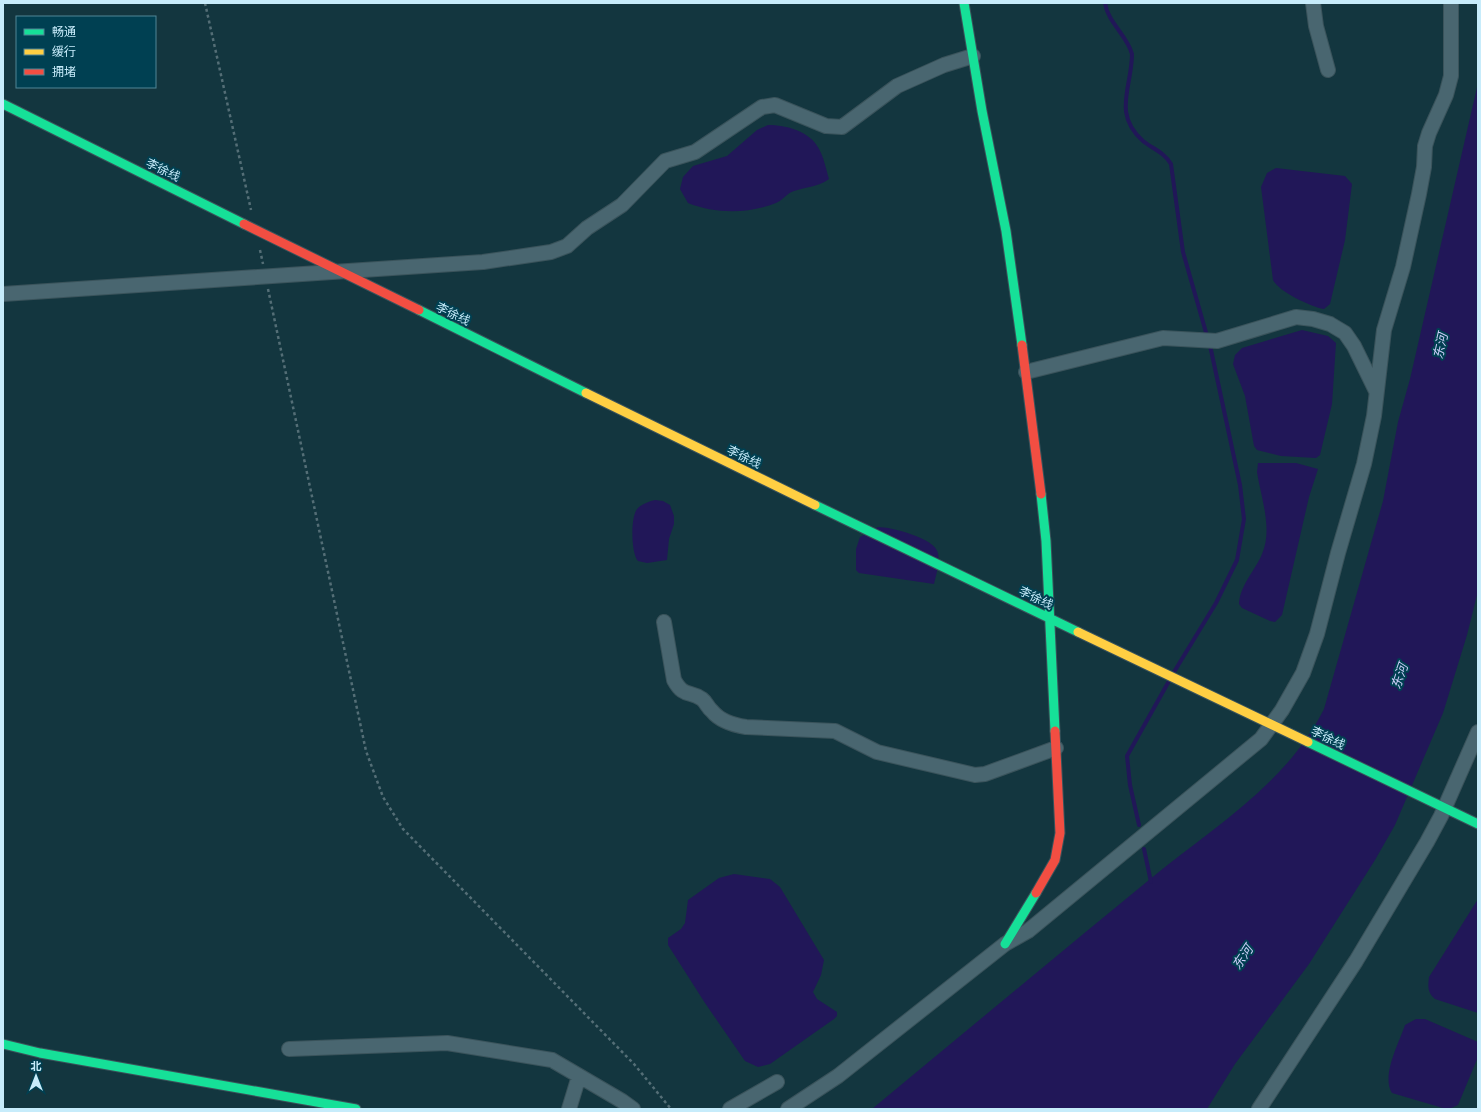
<svg xmlns="http://www.w3.org/2000/svg" width="1481" height="1112" viewBox="0 0 1481 1112" font-family="'Noto Sans','Noto Sans SC',sans-serif">
  <style>
    .water { fill: #211758 }
    .lines { fill: none; stroke-linecap: round; stroke-linejoin: round }
    .stream { stroke: #211758; stroke-width: 4 }
    .street-casing { stroke: #3a535b; stroke-width: 16 }
    .fast-casing { stroke: #3a535b; stroke-width: 11 }
    .slow-casing { stroke: #3a535b; stroke-width: 11 }
    .jam-casing { stroke: #3a535b; stroke-width: 11 }
    .path { stroke: #546e76; stroke-width: 2.5; stroke-dasharray: 3 3; stroke-linecap: butt }
    .street { stroke: #496670; stroke-width: 14 }
    .fast { stroke: #16e098; stroke-width: 9 }
    .slow { stroke: #ffcf43; stroke-width: 9 }
    .jam { stroke: #f24e42; stroke-width: 9 }
    .labels { text-anchor: middle; stroke-width: 4; stroke-linejoin: round; paint-order: stroke }
    .street-label { font-size: 12px; fill: #c7ecfb; stroke: #004052 }
    .water-label { font-size: 13px; font-style: italic; fill: #cdcef9; stroke: #004052 }
  </style>
  <rect width="100%" height="100%" fill="#13363f"/>
  <path class="water" d="M 1478,83 L 1478,591 L 1467,635 L 1443,713 L 1395,825 L 1375,860 L 1309,964 L 1235,1064 L 1207,1109 L 872,1109 C 964,1033 1056,956 1149,880 C 1212,828 1286,785 1324,709 L 1383,501 L 1398,422 L 1410,379 Z
    M 768,125 C 786,125 810,131 819,149 C 824,158 826,169 829,179 C 818,187 806,187 794,191 C 787,193 783,200 776,203 C 749,214 715,214 688,203 L 680,189 L 683,177 L 693,166 L 727,156 L 757,130 Z
    M 1276,168 L 1345,176 L 1352,184 L 1345,240 L 1330,304 L 1324,309 C 1311,307 1278,291 1273,280 L 1261,187 L 1267,173 Z
    M 1302,330 L 1328,336 L 1336,343 L 1332,404 L 1320,455 L 1316,458 L 1281,456 L 1257,450 L 1254,446 L 1245,396 L 1233,364 L 1235,355 L 1242,348 Z
    M 1258,463 L 1296,463 L 1318,469 L 1309,497 L 1282,615 L 1275,622 L 1270,621 L 1242,608 L 1239,604 C 1240,585 1255,571 1262,554 C 1273,529 1261,498 1257,472 Z
    M 655,500 L 663,501 L 670,505 L 674,516 L 674,524 L 669,539 L 667,560 L 647,563 L 638,561 C 631,554 630,515 638,508 C 642,504 650,501 655,500 Z
    M 878,527 C 891,527 935,538 938,553 C 940,563 936,575 934,584 L 859,573 L 856,570 L 856,549 L 860,537 Z
    M 734,874 L 770,879 L 780,887 L 824,960 L 821,975 L 813,992 L 817,999 L 837,1012 L 837,1016 L 834,1019 L 770,1064 L 758,1067 L 745,1061 L 705,1003 L 668,945 L 668,938 L 681,929 L 685,923 L 688,900 L 719,878 Z
    M 1478,899 L 1478,1013 L 1435,999 C 1427,992 1428,986 1429,977 Z
    M 1416,1019 L 1425,1019 L 1478,1042 L 1478,1057 L 1458,1105 L 1451,1108 L 1443,1108 L 1392,1093 C 1381,1076 1399,1043 1405,1025 Z"/>
  <g class="lines">
    <path class="stream" d="M 1105,3 C 1108,23 1127,35 1132,54 C 1132,87 1112,114 1143,141 C 1153,149 1164,152 1171,164 L 1183,252 L 1211,350 L 1240,485 L 1244,519 L 1237,560 L 1216,603 L 1174,672
      M 1139,825 L 1130,785 L 1127,756 L 1169,681
      M 1144,849 L 1151,882"/>
    <defs>
      <path id="street" d="M 1313,3 L 1316,26 L 1328,70
        M 3,294 L 483,262 L 551,252 L 567,246 L 587,228 L 622,205 L 665,161 L 695,152 L 762,107 L 775,105 L 826,126 L 842,127 L 897,86 L 944,65 L 973,56
        M 1026,372 L 1163,338 L 1217,341 L 1296,317 L 1313,319 L 1330,324 L 1345,333 L 1354,346 L 1376,391
        M 664,622 L 674,680 C 684,698 689,690 702,699 C 706,702 708,708 712,711 C 720,721 733,725 746,727 L 835,731 L 877,752 L 975,775 L 985,774 L 1056,748
        M 289,1049 L 447,1043 L 552,1060 L 622,1101 L 633,1109
        M 569,1109 L 579,1076
        M 730,1109 L 777,1082
        M 788,1109 L 838,1076 L 1005,944 L 1028,931 L 1261,739 L 1282,710 L 1303,673 L 1317,634 L 1338,553 L 1364,464 L 1374,416 L 1384,330 L 1403,267 L 1419,194 L 1424,167 L 1425,146 L 1429,133 L 1446,95 L 1451,76 L 1451,3
        M 1259,1109 L 1356,961 L 1427,842 L 1441,816 L 1478,732"/>
      <path id="fast" d="M 964,3 L 982,111 L 1006,231 L 1022,345
        M 3,104 L 244,224
        M 419,310 L 586,393
        M 1041,494 L 1046,541 L 1055,731
        M 815,505 L 1078,632
        M 1308,742 L 1478,824
        M 1005,944 L 1036,893
        M 3,1044 L 40,1053 L 356,1109"/>
      <path id="slow" d="M 586,393 L 815,505
        M 1078,632 L 1308,742"/>
      <path id="jam" d="M 244,224 L 419,310
        M 1022,345 L 1041,494
        M 1036,893 L 1055,860 L 1060,833 L 1055,731"/>
    </defs>
    <use href="#street" class="street-casing"/>
    <use href="#fast" class="fast-casing"/>
    <use href="#slow" class="slow-casing"/>
    <use href="#jam" class="jam-casing"/>
    <path class="path" d="M 205,3 L 251,210
      M 260,250 L 263,264
      M 268,289 L 366,751 L 383,797 L 403,829 L 634,1064 L 671,1109"/>
    <use href="#street" class="street"/>
    <use href="#fast" class="fast"/>
    <use href="#slow" class="slow"/>
    <use href="#jam" class="jam"/>
  </g>
  <g class="labels">
    <g class="street-label">
      <text transform="translate(163 170) rotate(26)" y="4">李徐线</text>
      <text transform="translate(453 314) rotate(26)" y="4">李徐线</text>
      <text transform="translate(744 457) rotate(26)" y="4">李徐线</text>
      <text transform="translate(1036 598) rotate(26)" y="4">李徐线</text>
      <text transform="translate(1328 738) rotate(26)" y="4">李徐线</text>
    </g>
    <g class="water-label">
      <text transform="translate(1440 346) rotate(-77)" y="5">东河</text>
      <text transform="translate(1399 676) rotate(-71)" y="5">东河</text>
      <text transform="translate(1242 957) rotate(-56)" y="5">东河</text>
    </g>
  </g>
  <rect width="1481" height="1112" fill="none" stroke="#c7ecfb" stroke-width="8"/>
  <rect x="16" y="16" width="140" height="72" fill="#004052" stroke="#508596"/>
  <rect x="24" y="29" width="20" height="6" fill="#16e098" stroke="#508596"/>
  <text x="52" y="36" font-size="12" fill="#c7ecfb">畅通</text>
  <rect x="24" y="49" width="20" height="6" fill="#ffcf43" stroke="#508596"/>
  <text x="52" y="56" font-size="12" fill="#c7ecfb">缓行</text>
  <rect x="24" y="69" width="20" height="6" fill="#f24e42" stroke="#508596"/>
  <text x="52" y="76" font-size="12" fill="#c7ecfb">拥堵</text>
  <g transform="translate(36 1076)" stroke="#004052" stroke-width="3" paint-order="stroke">
  <path d="M0-3L7 15L0 10L-7 15Z" fill="#c7ecfb"/>
  <text y="-6" font-size="11" font-weight="bold" text-anchor="middle" fill="#c7ecfb">北</text>
  </g>
</svg>
